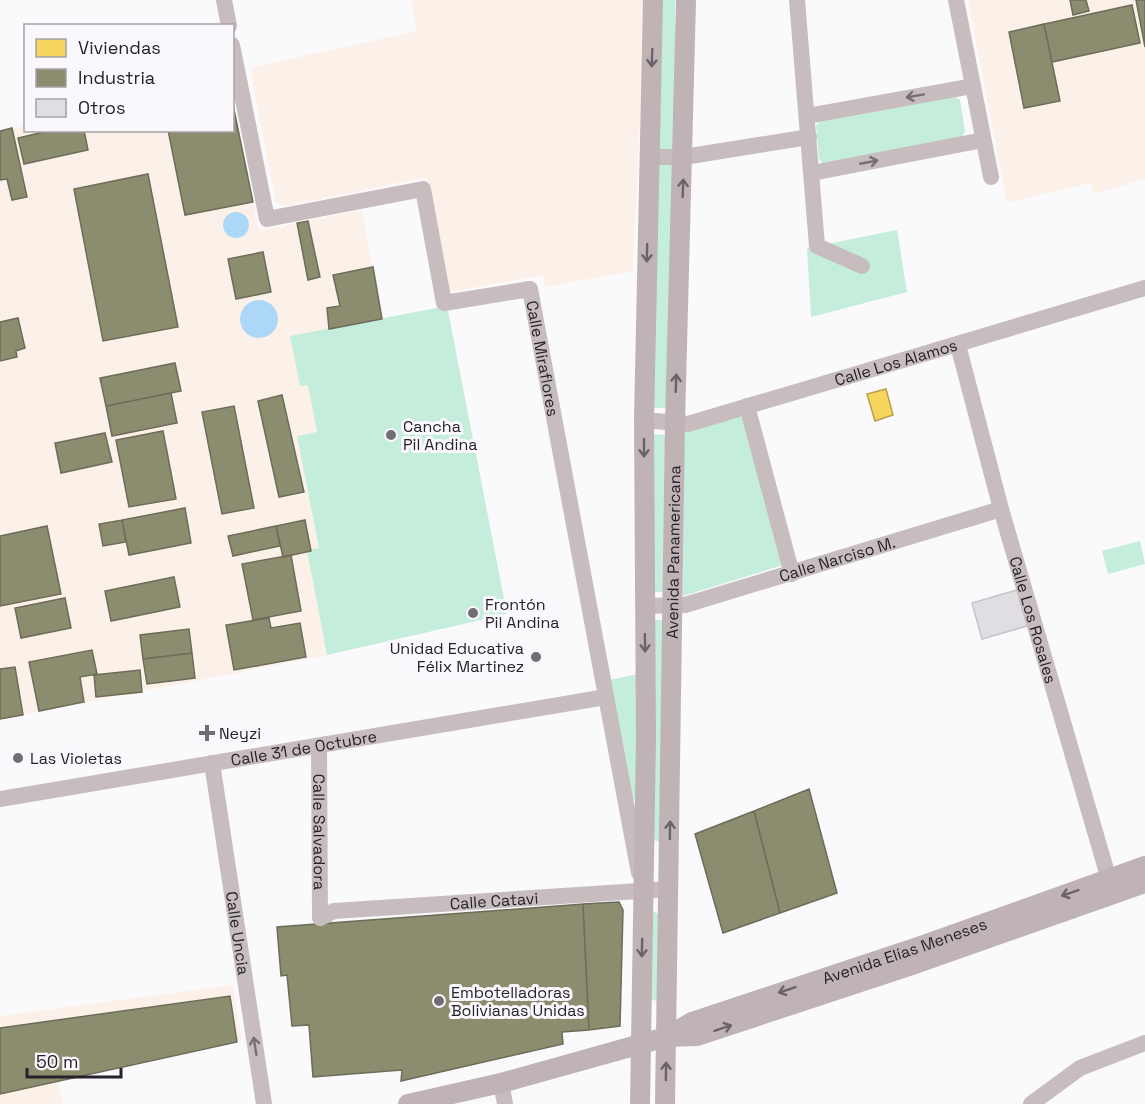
<svg xmlns="http://www.w3.org/2000/svg" width="1145" height="1104" viewBox="0 0 1145 1104" font-family="'Space Grotesk',sans-serif">
  <style>
    .industrial { fill: #fcf1e9 }
    .green { fill: #c4eddc }
    .water { fill: #acd7f7 }
    .homes { fill: #f6d55c; stroke: #b89f4d; stroke-width: 1.5 }
    .industry { fill: #8c8c6e; stroke: #6d6c5a; stroke-width: 1.5 }
    .building { fill: #e0dee3; stroke: #c7c4ca; stroke-width: 1.5 }
    .lines { fill: none; stroke-linecap: round; stroke-linejoin: round }
    .minor { stroke: #c7bdbe; stroke-width: 16 }
    .major { stroke: #bfb3b5; stroke-width: 20 }
    .oneway { stroke: #6b6369 }
    .oneway2 { stroke: #767074 }
    .poi-dot { fill: #706d74; stroke: #faf8fc; stroke-width: 2 }
    .labels { text-anchor: middle; stroke-width: 6; stroke-linejoin: round; paint-order: stroke }
    .street-label { font-size: 16px; fill: #26222b; stroke: #faf8fc }
    .poi-label { font-size: 16px; fill: #26222b; stroke: #faf8fc; text-anchor: start }
  </style>
  <rect width="100%" height="100%" fill="#faf9fb"/>
  <path class="industrial" d="M 411,0 L 645,0 L 633,271 L 545,287 L 543,275 L 450,292 L 427,177 L 285,206 L 276,203 L 250,68 L 417,31 Z
    M 968,0 L 1145,0 L 1145,179 L 1093,194 L 1090,183 L 1007,203 Z
    M 233,100 L 259,231 L 362,210 L 382,319 L 447,306 L 507,614 L 327,655 L 0,719 L 0,131 L 25,126 L 26,130 L 232,130 Z
    M 233,985 L 242,1040 L 58,1081 L 63,1104 L 0,1104 L 0,1016 Z"/>
  <path class="green" d="M 661,0 L 675,0 L 675,150 L 657,149 Z
    M 955,97 L 960,100 L 965,132 L 961,138 L 823,164 L 819,159 L 816,126 L 820,121 Z
    M 656,164 L 674,164 L 670,408 L 653,408 Z
    M 897,230 L 907,292 L 811,317 L 807,248 Z
    M 447,306 L 507,614 L 327,655 L 307,550 L 319,548 L 297,436 L 317,432 L 308,385 L 300,386 L 290,336 Z
    M 743,415 L 783,565 L 683,596 L 684,433 Z
    M 652,434 L 668,435 L 665,592 L 650,592 Z
    M 1140,541 L 1145,564 L 1108,574 L 1102,551 Z
    M 652,620 L 663,620 L 663,842 L 652,840 Z
    M 639,674 L 640,799 L 630,800 L 609,680 Z
    M 654,912 L 659,914 L 661,998 L 656,1001 L 649,998 L 651,914 Z"/>
  <path class="water" d="M223 225a13 13 0 1 1 26 0a13 13 0 1 1-26 0Z
    M240 319a19 19 0 1 1 38 0a19 19 0 1 1-38 0Z"/>
  <path class="homes" d="M 886,389 L 893,415 L 875,421 L 867,394 Z"/>
  <path class="industry" d="M 1070,0 L 1086,0 L 1089,11 L 1073,15 Z
    M 1136,0 L 1145,0 L 1145,47 Z
    M 1132,5 L 1140,43 L 1052,62 L 1044,24 Z
    M 1044,24 L 1060,101 L 1024,108 L 1009,32 Z
    M 232,100 L 253,202 L 185,215 L 168,130 L 232,130 Z
    M 12,128 L 27,197 L 12,200 L 7,179 L 0,180 L 0,131 Z
    M 52,130 L 84,130 L 88,150 L 24,164 L 18,138 Z
    M 148,174 L 178,327 L 103,341 L 74,189 Z
    M 308,221 L 320,277 L 308,280 L 297,223 Z
    M 263,252 L 271,292 L 236,299 L 228,259 Z
    M 373,267 L 382,319 L 329,329 L 327,308 L 340,306 L 333,275 Z
    M 18,318 L 25,348 L 16,351 L 17,357 L 0,361 L 0,322 Z
    M 175,363 L 181,391 L 106,406 L 100,378 Z
    M 171,393 L 177,423 L 112,436 L 106,406 Z
    M 282,395 L 304,492 L 279,497 L 258,401 Z
    M 234,406 L 254,508 L 222,514 L 202,412 Z
    M 163,431 L 176,499 L 129,507 L 116,440 Z
    M 105,433 L 112,462 L 61,473 L 55,443 Z
    M 185,508 L 191,543 L 129,555 L 122,520 Z
    M 122,520 L 126,542 L 103,546 L 99,524 Z
    M 305,520 L 311,551 L 283,557 L 276,526 Z
    M 47,526 L 61,594 L 0,606 L 0,536 Z
    M 276,526 L 280,546 L 233,556 L 228,536 Z
    M 291,555 L 301,611 L 253,620 L 242,564 Z
    M 174,577 L 180,607 L 111,621 L 105,591 Z
    M 65,598 L 71,628 L 21,638 L 15,608 Z
    M 269,618 L 271,628 L 300,623 L 306,657 L 234,670 L 226,625 Z
    M 189,629 L 192,653 L 143,659 L 140,635 Z
    M 92,650 L 97,674 L 80,677 L 84,702 L 39,711 L 29,662 Z
    M 192,653 L 195,678 L 147,684 L 143,659 Z
    M 15,667 L 23,715 L 0,719 L 0,669 Z
    M 140,670 L 142,692 L 96,697 L 94,675 Z
    M 809,789 L 837,893 L 780,913 L 754,811 Z
    M 754,811 L 780,913 L 723,933 L 695,834 Z
    M 619,902 L 623,910 L 620,1026 L 589,1030 L 583,904 Z
    M 583,904 L 589,1030 L 562,1032 L 563,1044 L 401,1081 L 402,1070 L 313,1077 L 309,1025 L 292,1026 L 287,975 L 281,976 L 277,927 Z
    M 230,996 L 237,1042 L 0,1094 L 0,1028 Z"/>
  <path class="building" d="M 1017,590 L 1027,626 L 982,639 L 972,603 Z"/>
  <g class="lines">
    <g class="minor">
      <path d="M 224,0 L 229,26"/>
      <path d="M 797,0 L 817,246 L 862,266"/>
      <path d="M 956,0 L 991,177"/>
      <path id="s1" d="M 232,45 L 267,219 L 423,189 L 444,303 L 530,289 L 639,873"/>
      <path d="M 807,116 L 973,86"/>
      <path d="M 649,157 L 684,157 L 809,137"/>
      <path d="M 812,173 L 983,140"/>
      <path id="s2" d="M 958,345 L 1001,509 L 1112,890"/>
      <path d="M 747,406 L 792,574"/>
      <path id="s3" d="M 644,420 L 688,424 L 1145,288"/>
      <path id="s4" d="M 644,606 L 685,605 L 1001,509"/>
      <path id="s5" d="M 319,746 L 320,918 L 334,911 L 670,889"/>
      <path id="s6" d="M 212,763 L 264,1104"/>
      <path id="s7" d="M 0,799 L 606,697"/>
      <path d="M 501,1083 L 505,1104"/>
      <path d="M 1031,1104 L 1080,1068 L 1145,1043"/>
    </g>
    <g class="major">
      <path id="s8" d="M 668,1036 L 692,1022 L 924,945 L 1145,866"/>
      <path d="M 408,1104 L 501,1083 L 666,1037 L 697,1036 L 912,965 L 1145,883"/>
      <path d="M 640,1104 L 646,738 L 644,420 L 653,0"/>
      <path id="s9" d="M 665,1104 L 675,423 L 686,0"/>
    </g>
  </g>
  <defs><path id="oneway-shaft" d="M-6 0H5M1.5-3L5.5 0L1.5 3" fill="none" stroke-width="1.6" stroke-linecap="round" stroke-linejoin="round" transform="scale(1.5)"/></defs>
  <g class="oneway">
    <use href="#oneway-shaft" transform="translate(652 58) rotate(92)"/>
    <use href="#oneway-shaft" transform="translate(683 188) rotate(-88)"/>
    <use href="#oneway-shaft" transform="translate(647 253) rotate(91)"/>
    <use href="#oneway-shaft" transform="translate(676 383) rotate(-88)"/>
    <use href="#oneway-shaft" transform="translate(644 448) rotate(90)"/>
    <use href="#oneway-shaft" transform="translate(645 643) rotate(89)"/>
    <use href="#oneway-shaft" transform="translate(670 830) rotate(-89)"/>
    <use href="#oneway-shaft" transform="translate(1070 893) rotate(161)"/>
    <use href="#oneway-shaft" transform="translate(642 948) rotate(91)"/>
    <use href="#oneway-shaft" transform="translate(787 990) rotate(162)"/>
    <use href="#oneway-shaft" transform="translate(723 1028) rotate(-18)"/>
    <use href="#oneway-shaft" transform="translate(666 1071) rotate(-89)"/>
  </g>
  <g class="oneway2">
    <use href="#oneway-shaft" transform="translate(915 96) rotate(170)"/>
    <use href="#oneway-shaft" transform="translate(869 162) rotate(-11)"/>
    <use href="#oneway-shaft" transform="translate(255 1046) rotate(-99)"/>
  </g>
  <g class="poi-dot">
    <circle cx="391" cy="435" r="6"/>
    <circle cx="473" cy="613" r="6"/>
    <circle cx="536" cy="657" r="6"/>
    <path d="M204 724h6v6h6v6h-6v6h-6v-6h-6v-6h6z"/>
    <circle cx="18" cy="758" r="6"/>
    <circle cx="439" cy="1001" r="6"/>
  </g>
  <g class="labels">
    <g class="street-label">
      <text dy="6" stroke="none"><textPath href="#s1" startOffset="610">Calle Miraflores</textPath></text>
      <text dy="6" stroke="none"><textPath href="#s3" startOffset="261">Calle Los Alamos</textPath></text>
      <text dy="6" stroke="none"><textPath href="#s9" startOffset="552">Avenida Panamericana</textPath></text>
      <text dy="6" stroke="none"><textPath href="#s4" startOffset="200">Calle Narciso M.</textPath></text>
      <text dy="6" stroke="none"><textPath href="#s2" startOffset="285">Calle Los Rosales</textPath></text>
      <text dy="6" stroke="none"><textPath href="#s7" startOffset="308">Calle 31 de Octubre</textPath></text>
      <text dy="6" stroke="none"><textPath href="#s5" startOffset="86">Calle Salvadora</textPath></text>
      <text dy="6" stroke="none"><textPath href="#s5" startOffset="348">Calle Catavi</textPath></text>
      <text dy="6" stroke="none"><textPath href="#s6" startOffset="172">Calle Uncia</textPath></text>
      <text dy="6" stroke="none"><textPath href="#s8" startOffset="252">Avenida Elías Meneses</textPath></text>
    </g>
    <g class="poi-label">
      <text x="403" y="432">Cancha<tspan x="403" dy="18">Pil Andina</tspan></text>
      <text x="485" y="610">Frontón<tspan x="485" dy="18">Pil Andina</tspan></text>
      <text x="524" y="654" text-anchor="end">Unidad Educativa<tspan x="524" dy="18">Félix Martinez</tspan></text>
      <text x="219" y="739">Neyzi</text>
      <text x="30" y="764">Las Violetas</text>
      <text x="451" y="998">Embotelladoras<tspan x="451" dy="18">Bolivianas Unidas</tspan></text>
    </g>
  </g>
  <rect x="24" y="24" width="210" height="108" fill="#faf8fc" stroke="#a5a2a8" stroke-width="1.5"/>
  <rect x="36" y="39" width="30" height="18" fill="#f6d55c" stroke="#a5a2a8" stroke-width="1.5"/>
  <text x="78" y="54" font-size="18" fill="#26222b">Viviendas</text>
  <rect x="36" y="69" width="30" height="18" fill="#8c8c6e" stroke="#a5a2a8" stroke-width="1.5"/>
  <text x="78" y="84" font-size="18" fill="#26222b">Industria</text>
  <rect x="36" y="99" width="30" height="18" fill="#e0dee3" stroke="#a5a2a8" stroke-width="1.5"/>
  <text x="78" y="114" font-size="18" fill="#26222b">Otros</text>
  <path d="M27 1068v9h94v-9" fill="none" stroke="#26222b" stroke-width="3"/>
  <text x="36" y="1068" font-size="18" fill="#26222b" stroke="#faf8fc" stroke-width="4.5" paint-order="stroke">50 m</text>
</svg>
